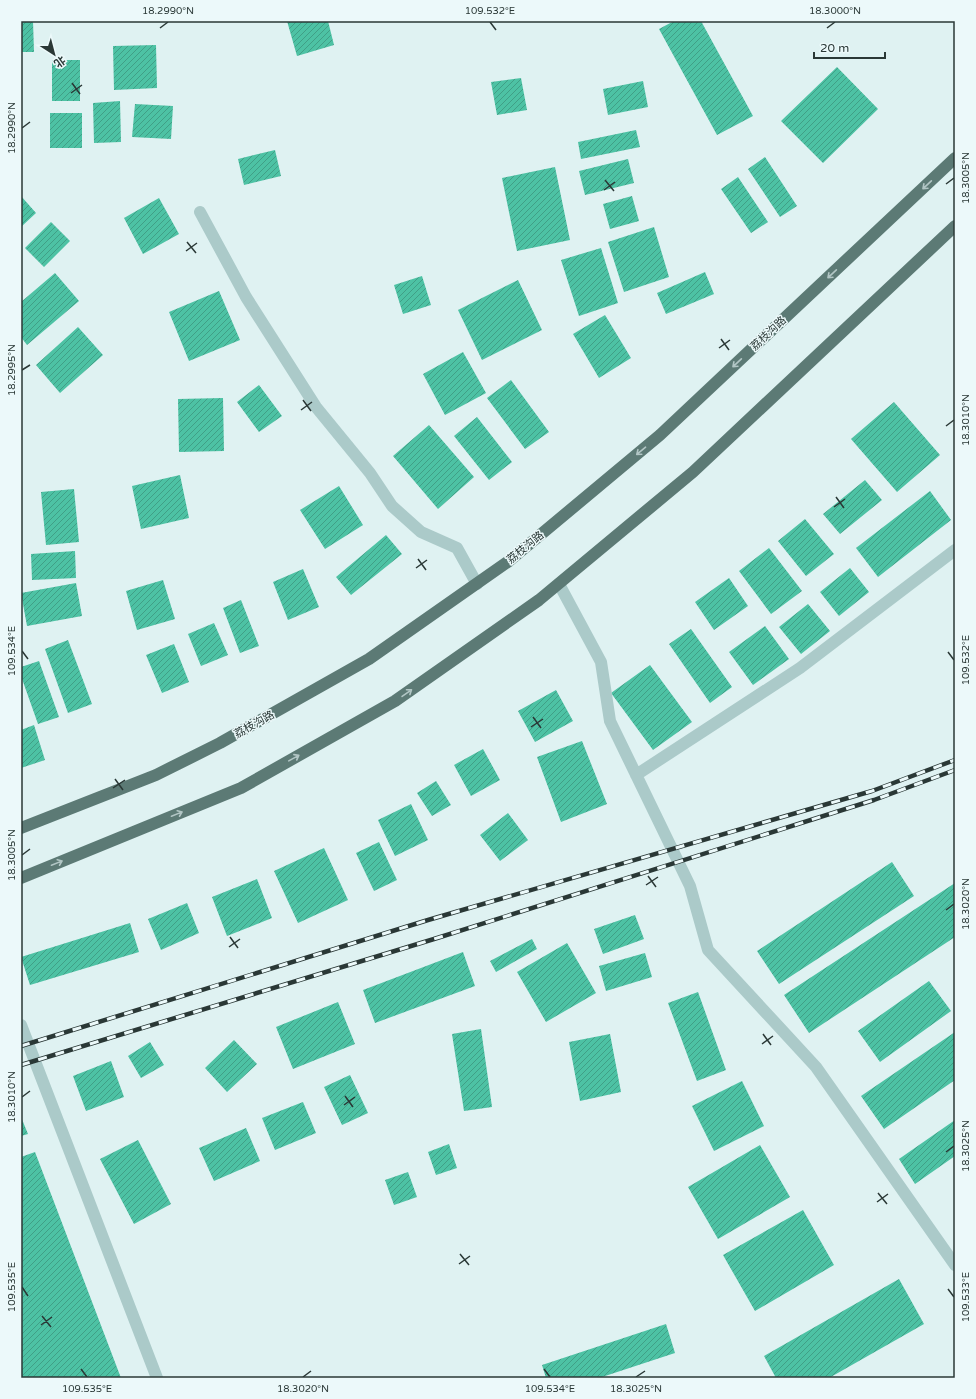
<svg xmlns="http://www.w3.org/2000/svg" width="976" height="1399" viewBox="0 0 976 1399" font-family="'Varela Round','Noto Sans SC',sans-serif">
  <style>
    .building { fill: url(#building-hatch) }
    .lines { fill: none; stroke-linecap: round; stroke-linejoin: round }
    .minor { stroke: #abcac9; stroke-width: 12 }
    .major { stroke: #5c7a75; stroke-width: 12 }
    .rail-casing { stroke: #2a3836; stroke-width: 4.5 }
    .rail { stroke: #ecf9fa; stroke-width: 3; stroke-dasharray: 9; stroke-linecap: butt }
    .oneway { stroke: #b2c6c5 }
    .ticks { fill: none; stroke: #2a3836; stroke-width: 1.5 }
    .labels { text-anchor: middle; stroke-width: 3; stroke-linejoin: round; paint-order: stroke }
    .street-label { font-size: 11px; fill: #2a3836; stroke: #ecf9fa }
    .neatline { fill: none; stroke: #2a3836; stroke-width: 1.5 }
    .ticks-label { font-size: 10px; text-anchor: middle; fill: #2a3836 }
  </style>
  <defs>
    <pattern id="building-hatch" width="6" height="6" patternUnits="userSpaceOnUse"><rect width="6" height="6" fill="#4dc2a4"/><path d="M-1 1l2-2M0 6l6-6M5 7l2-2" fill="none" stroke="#409f86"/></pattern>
  </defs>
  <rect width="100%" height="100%" fill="#dff2f2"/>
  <path class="building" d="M 21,21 L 33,21 L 34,52 L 21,52 Z
    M 287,21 L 328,21 L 334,45 L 297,56 Z
    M 674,21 L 701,21 L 753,116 L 717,135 L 659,29 Z
    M 156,45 L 157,88 L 114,90 L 113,46 Z
    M 52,60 L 80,60 L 80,101 L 52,101 Z
    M 837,67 L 878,109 L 823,163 L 781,121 Z
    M 521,78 L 527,110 L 497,115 L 491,82 Z
    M 643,81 L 648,107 L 608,115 L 603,89 Z
    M 120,101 L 121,142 L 94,143 L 93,103 Z
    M 135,104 L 173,106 L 171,139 L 132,137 Z
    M 50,113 L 82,113 L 82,148 L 50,148 Z
    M 636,130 L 640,147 L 581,159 L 578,142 Z
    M 275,150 L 281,176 L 244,185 L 238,159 Z
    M 765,157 L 797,206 L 780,217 L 748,169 Z
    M 628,159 L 634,183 L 585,195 L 579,171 Z
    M 555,167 L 570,240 L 517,251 L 502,178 Z
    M 738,177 L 768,222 L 751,233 L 721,189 Z
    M 21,196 L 36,213 L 21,227 Z
    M 632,196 L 639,221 L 610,229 L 603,204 Z
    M 159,198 L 179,234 L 143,254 L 124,218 Z
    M 51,222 L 70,241 L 44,267 L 25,248 Z
    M 654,227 L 669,277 L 624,292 L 608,242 Z
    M 601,248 L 618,303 L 579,316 L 561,260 Z
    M 705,272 L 714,294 L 666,314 L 657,293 Z
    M 55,273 L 79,301 L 27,345 L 21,337 L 21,302 Z
    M 422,276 L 431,305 L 403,314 L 394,285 Z
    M 518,280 L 542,330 L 482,360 L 458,310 Z
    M 219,291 L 240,340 L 189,361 L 169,312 Z
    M 605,315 L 631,358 L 599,378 L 573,334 Z
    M 78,327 L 103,355 L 60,393 L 36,365 Z
    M 463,352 L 486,393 L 445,415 L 423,374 Z
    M 511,380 L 549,432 L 525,449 L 487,398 Z
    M 259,385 L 282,416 L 259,432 L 237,402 Z
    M 223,398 L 224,451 L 179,452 L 178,399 Z
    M 894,402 L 940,455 L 897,492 L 851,439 Z
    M 477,417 L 512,462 L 489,480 L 454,436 Z
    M 429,425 L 474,477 L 438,509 L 393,456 Z
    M 180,475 L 189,518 L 141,529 L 132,486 Z
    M 865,480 L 882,500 L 840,534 L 823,514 Z
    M 339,486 L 363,525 L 325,549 L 300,510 Z
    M 74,489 L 79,542 L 46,545 L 41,492 Z
    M 930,491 L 951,520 L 878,577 L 856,548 Z
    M 805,519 L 834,554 L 806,576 L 778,541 Z
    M 386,535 L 402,554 L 351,595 L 336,577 Z
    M 769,548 L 802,591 L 771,614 L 739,571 Z
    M 75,551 L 76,578 L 32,580 L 31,554 Z
    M 850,568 L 869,592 L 839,616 L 820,592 Z
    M 303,569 L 319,607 L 288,620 L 273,582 Z
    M 729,578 L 748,606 L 714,630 L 695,602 Z
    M 163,580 L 175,619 L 137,630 L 126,591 Z
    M 76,583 L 82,616 L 27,626 L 21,593 Z
    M 241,600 L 259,646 L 240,653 L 223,608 Z
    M 808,604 L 830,631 L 801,654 L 779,627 Z
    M 214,623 L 228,655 L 201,666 L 188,634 Z
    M 765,626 L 789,659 L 753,685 L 729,652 Z
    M 691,629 L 732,687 L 710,703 L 669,644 Z
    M 68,640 L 92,704 L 68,713 L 45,649 Z
    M 174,644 L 189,682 L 162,693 L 146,655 Z
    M 39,661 L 59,717 L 38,724 L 21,676 L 21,667 Z
    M 650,665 L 692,722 L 653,750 L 611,693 Z
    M 556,690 L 573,721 L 535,742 L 518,711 Z
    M 34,725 L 45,760 L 21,768 L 21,730 Z
    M 582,741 L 607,804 L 561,822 L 537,757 Z
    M 483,749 L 500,780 L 471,796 L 454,765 Z
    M 436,781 L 451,805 L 432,816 L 417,793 Z
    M 411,804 L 428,840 L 395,856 L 378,820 Z
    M 508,813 L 528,840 L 500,861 L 480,835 Z
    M 379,842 L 397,880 L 374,891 L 356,853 Z
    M 324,848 L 348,900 L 298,923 L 274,871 Z
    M 892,862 L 914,896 L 779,984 L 757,951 Z
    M 257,879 L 272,918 L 227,936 L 212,897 Z
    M 955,883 L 955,937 L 809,1033 L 784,995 Z
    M 187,903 L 199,933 L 161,950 L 148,919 Z
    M 635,915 L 644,939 L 603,954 L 594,929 Z
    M 130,923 L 139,952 L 30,985 L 21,957 Z
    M 532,939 L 537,949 L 496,972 L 490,961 Z
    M 567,943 L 596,993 L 546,1022 L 517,972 Z
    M 463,952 L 475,986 L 375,1023 L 363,990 Z
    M 645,953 L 652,977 L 606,991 L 599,966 Z
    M 929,981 L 951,1011 L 880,1062 L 858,1031 Z
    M 698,992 L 726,1070 L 697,1081 L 668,1003 Z
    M 338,1002 L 355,1044 L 293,1069 L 276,1027 Z
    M 481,1029 L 492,1107 L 464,1111 L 452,1034 Z
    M 955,1032 L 955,1080 L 884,1129 L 861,1096 Z
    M 610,1034 L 621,1092 L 580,1101 L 569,1042 Z
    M 234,1040 L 257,1064 L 227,1092 L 205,1068 Z
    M 150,1042 L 164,1065 L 141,1078 L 128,1056 Z
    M 111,1061 L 124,1097 L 86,1111 L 73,1076 Z
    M 350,1075 L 368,1113 L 342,1125 L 324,1087 Z
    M 742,1081 L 764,1126 L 714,1151 L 692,1106 Z
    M 303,1102 L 316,1133 L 275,1150 L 262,1118 Z
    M 21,1117 L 28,1134 L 21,1136 Z
    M 955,1120 L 955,1156 L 915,1184 L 899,1159 Z
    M 246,1128 L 260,1161 L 214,1181 L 199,1148 Z
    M 138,1140 L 171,1204 L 134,1224 L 100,1159 Z
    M 449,1144 L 457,1168 L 436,1175 L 428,1152 Z
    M 760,1145 L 790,1197 L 718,1239 L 688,1187 Z
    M 35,1152 L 121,1378 L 21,1378 L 21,1157 Z
    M 408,1172 L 417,1197 L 394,1205 L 385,1180 Z
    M 803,1210 L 834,1265 L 755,1311 L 723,1255 Z
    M 899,1279 L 924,1324 L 829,1378 L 776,1378 L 764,1356 Z
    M 666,1324 L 675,1353 L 599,1378 L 546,1378 L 542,1365 Z"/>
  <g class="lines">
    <path class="minor" d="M 200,212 L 246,297 L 316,407 L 370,473 L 392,506 L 421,532 L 457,548 L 477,584
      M 559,584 L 601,662 L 610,721 L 690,886 L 708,950 L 816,1067 L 955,1265
      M 636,775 L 800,668 L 955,550
      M 21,1025 L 157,1378"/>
    <path class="major" d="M 21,828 L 156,775 L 220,743 L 369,659 L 509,561 L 660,435 L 955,158
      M 21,878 L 241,788 L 395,701 L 539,600 L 693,472 L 955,226"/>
    <defs>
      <path id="rail" d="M 21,1046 L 428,920 L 872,791 L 955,760
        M 21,1065 L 434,939 L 874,800 L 955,770"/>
    </defs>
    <use href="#rail" class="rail-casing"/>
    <use href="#rail" class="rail"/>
  </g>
  <defs><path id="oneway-shaft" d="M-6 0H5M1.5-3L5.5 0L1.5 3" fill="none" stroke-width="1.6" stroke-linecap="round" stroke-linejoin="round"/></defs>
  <g class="oneway">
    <use href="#oneway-shaft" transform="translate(927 185) rotate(137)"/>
    <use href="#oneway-shaft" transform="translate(832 274) rotate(137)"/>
    <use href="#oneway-shaft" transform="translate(737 363) rotate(137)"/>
    <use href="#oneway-shaft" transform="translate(641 451) rotate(140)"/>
    <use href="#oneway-shaft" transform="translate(407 693) rotate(-35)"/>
    <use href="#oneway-shaft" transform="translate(294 758) rotate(-29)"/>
    <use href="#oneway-shaft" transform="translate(177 814) rotate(-22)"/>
    <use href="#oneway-shaft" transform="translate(57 863) rotate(-22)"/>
  </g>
  <path class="ticks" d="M 490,22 L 496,30M 160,28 L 168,22M 827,28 L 835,22M 72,83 L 80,94M 71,93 L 82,85M 22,128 L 30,122M 605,180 L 614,191M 946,184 L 954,178M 604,190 L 615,182M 187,242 L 196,253M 186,251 L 197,243M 721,339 L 729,350M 719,348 L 730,340M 22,370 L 30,365M 303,400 L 311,411M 301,410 L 312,402M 946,426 L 954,420M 836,497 L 844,508M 834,507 L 845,499M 418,559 L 426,570M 416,568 L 427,560M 22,651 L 28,659M 948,652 L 954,660M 533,717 L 541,728M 531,727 L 543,719M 115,779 L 123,790M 113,788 L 125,780M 22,855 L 30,849M 648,876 L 656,887M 646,885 L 658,877M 946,910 L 954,904M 230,937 L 238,948M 229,947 L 240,939M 763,1034 L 771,1045M 762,1044 L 773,1036M 345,1096 L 353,1107M 22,1097 L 30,1091M 344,1105 L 355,1097M 946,1152 L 954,1146M 878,1193 L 887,1204M 877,1202 L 888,1194M 460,1254 L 469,1265M 459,1264 L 470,1256M 22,1287 L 28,1296M 948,1289 L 954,1297M 42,1316 L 51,1327M 41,1325 L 52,1317M 81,1369 L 87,1377M 544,1369 L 550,1377M 303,1377 L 311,1371M 636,1377 L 645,1371"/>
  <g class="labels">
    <g class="street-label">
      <text transform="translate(768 333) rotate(-43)" y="4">荔枝沟路</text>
      <text transform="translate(525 547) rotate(-39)" y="4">荔枝沟路</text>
      <text transform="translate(254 724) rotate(-29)" y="4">荔枝沟路</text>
    </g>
  </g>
  <rect width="976" height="1399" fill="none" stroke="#ecf9fa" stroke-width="44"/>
  <g transform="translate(54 54) rotate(144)" stroke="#ecf9fa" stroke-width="3" paint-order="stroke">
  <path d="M0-3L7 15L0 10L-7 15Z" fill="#2a3836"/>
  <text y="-6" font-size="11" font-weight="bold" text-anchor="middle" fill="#2a3836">北</text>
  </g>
  <path d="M814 52v6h71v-6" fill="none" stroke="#2a3836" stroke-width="2"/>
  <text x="820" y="52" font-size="12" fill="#2a3836" stroke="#ecf9fa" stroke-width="3" paint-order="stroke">20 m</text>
  <rect x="22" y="22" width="932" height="1355" class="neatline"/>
  <g class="ticks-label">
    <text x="168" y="14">18.2990°N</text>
    <text x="490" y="14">109.532°E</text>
    <text x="835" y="14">18.3000°N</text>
    <text transform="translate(11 128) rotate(-90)" y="4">18.2990°N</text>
    <text transform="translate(965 178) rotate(-90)" y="4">18.3005°N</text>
    <text transform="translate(11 370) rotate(-90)" y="4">18.2995°N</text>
    <text transform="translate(965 420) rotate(-90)" y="4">18.3010°N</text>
    <text transform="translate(11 651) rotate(-90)" y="4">109.534°E</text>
    <text transform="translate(965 660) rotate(-90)" y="4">109.532°E</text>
    <text transform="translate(11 855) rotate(-90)" y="4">18.3005°N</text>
    <text transform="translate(965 904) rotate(-90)" y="4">18.3020°N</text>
    <text transform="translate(11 1097) rotate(-90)" y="4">18.3010°N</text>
    <text transform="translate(965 1146) rotate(-90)" y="4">18.3025°N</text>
    <text transform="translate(11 1287) rotate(-90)" y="4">109.535°E</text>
    <text transform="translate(965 1297) rotate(-90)" y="4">109.533°E</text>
    <text x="87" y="1392">109.535°E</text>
    <text x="303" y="1392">18.3020°N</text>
    <text x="550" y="1392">109.534°E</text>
    <text x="636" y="1392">18.3025°N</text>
  </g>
</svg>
